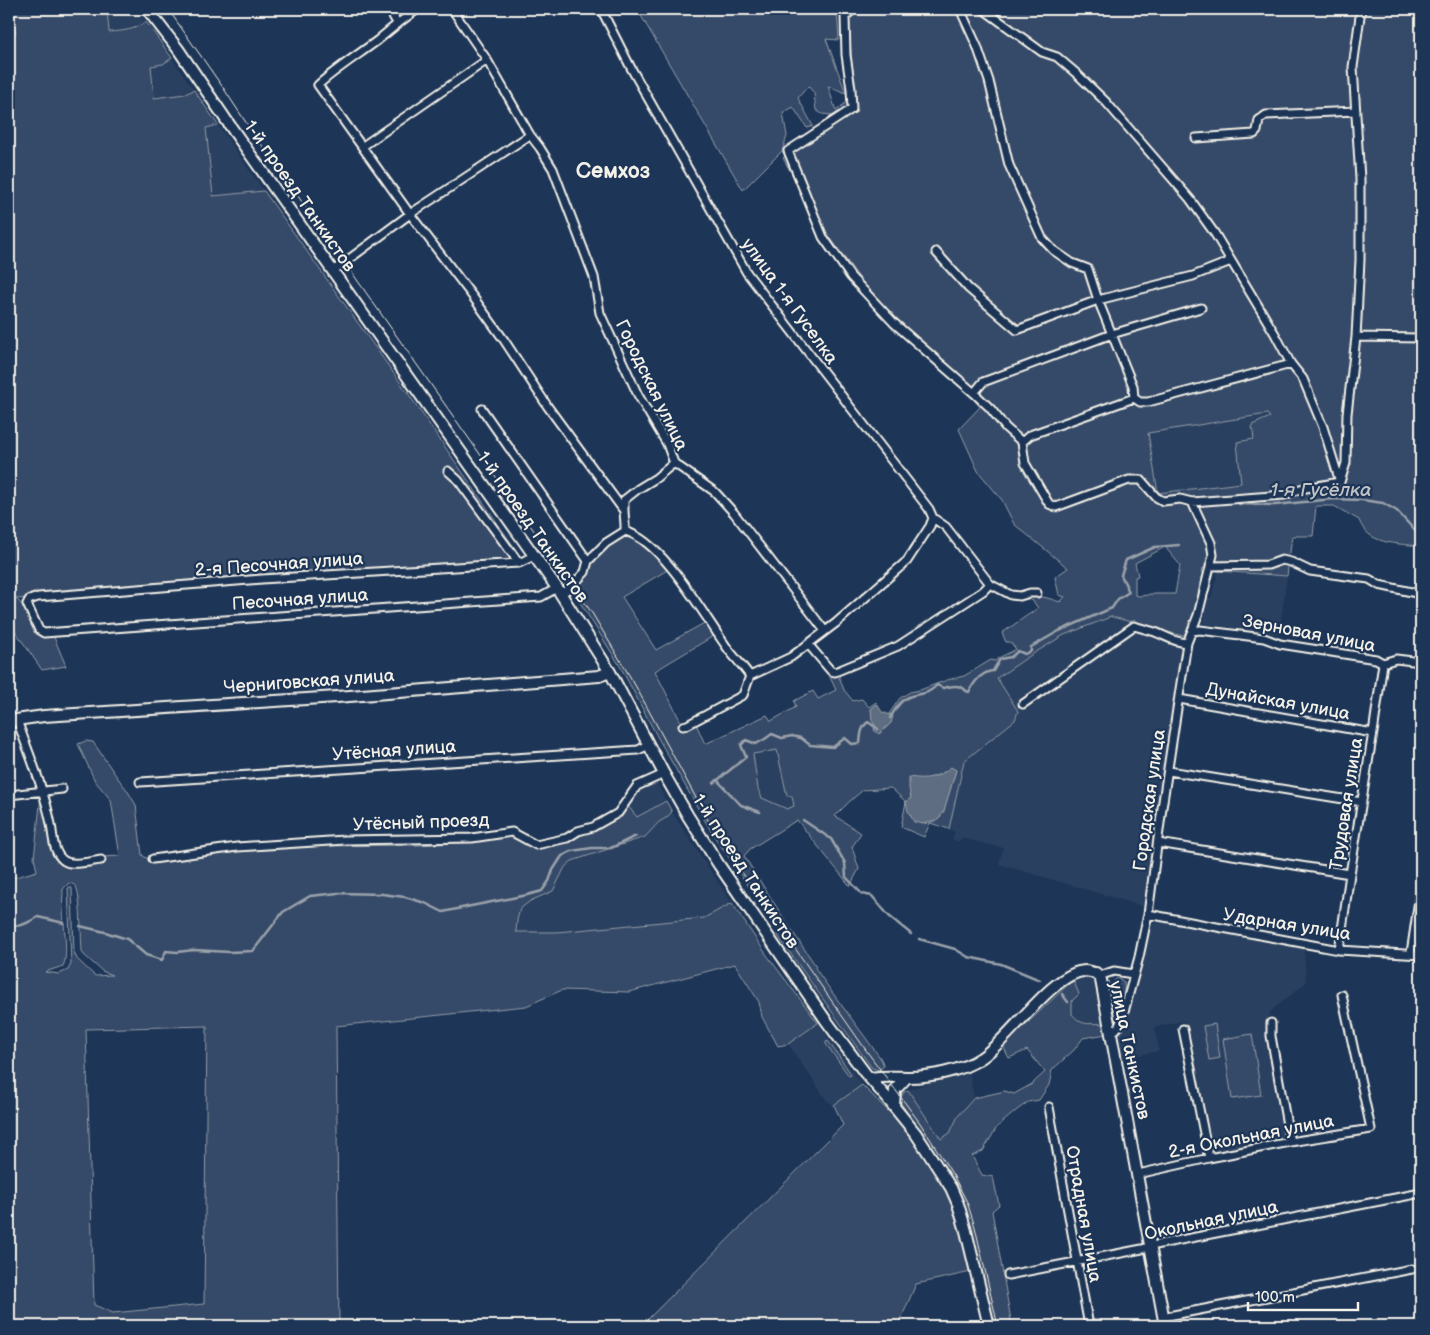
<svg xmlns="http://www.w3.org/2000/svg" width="1430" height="1335" viewBox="0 0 1430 1335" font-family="'Balsamiq Sans',sans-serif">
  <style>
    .built { fill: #2a4060 }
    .green { fill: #354a67; stroke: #949ea8; fill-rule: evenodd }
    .water { fill: #5e6d82; stroke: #9aa2ab }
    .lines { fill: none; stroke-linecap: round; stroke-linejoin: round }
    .stream { stroke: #9aa2ab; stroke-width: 2.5 }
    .street-casing { stroke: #f4f1e8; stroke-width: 11 }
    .secondary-casing { stroke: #f4f1e8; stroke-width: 14 }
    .street { stroke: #1d3557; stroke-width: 7 }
    .secondary { stroke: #1d3557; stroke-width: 10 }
    .tram { stroke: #f4f1e8; stroke-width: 1 }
    .labels { text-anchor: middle; stroke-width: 4.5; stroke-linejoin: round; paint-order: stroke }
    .street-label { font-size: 18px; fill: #f4f1e8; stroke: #1d3557 }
    .water-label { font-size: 19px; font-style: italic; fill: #c0c3c4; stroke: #1d3557 }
    .district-label { font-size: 22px; font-weight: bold; fill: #f4f1e8; stroke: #1d3557 }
  </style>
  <rect width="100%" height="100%" fill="#1d3557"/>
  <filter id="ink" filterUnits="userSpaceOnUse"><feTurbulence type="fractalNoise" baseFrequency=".02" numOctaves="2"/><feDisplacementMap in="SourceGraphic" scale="10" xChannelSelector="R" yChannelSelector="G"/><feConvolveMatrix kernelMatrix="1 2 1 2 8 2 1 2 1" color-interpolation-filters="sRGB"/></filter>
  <g filter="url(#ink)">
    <path class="built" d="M 107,9 L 135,9 L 146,22 L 140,26 L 129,30 L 109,32 Z
      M 172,58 L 194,90 L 185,94 L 154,98 L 151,66 L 163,64 Z
      M 218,125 L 264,191 L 213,196 L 206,128 Z
      M 1267,414 L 1271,417 L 1255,439 L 1237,442 L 1242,483 L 1158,493 L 1148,433 Z
      M 1218,571 L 1287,576 L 1279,634 L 1203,624 L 1207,598 L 1211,598 Z
      M 1109,616 L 1183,636 L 1145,907 L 999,864 L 1003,848 L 961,838 L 959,842 L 952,839 L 955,832 L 949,829 L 964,761 L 1015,720 L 1018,711 L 997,678 L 1031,655 L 1064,635 L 1108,618 Z
      M 777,750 L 787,796 L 792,796 L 794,806 L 787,809 L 762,798 L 758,789 L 752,754 Z
      M 656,781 L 666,801 L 637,817 L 627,805 L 637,787 Z
      M 672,812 L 732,903 L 704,918 L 557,932 L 516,932 L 517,920 L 520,909 L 530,901 L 553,891 L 565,867 L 572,861 L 645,837 L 659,822 L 666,818 Z
      M 1157,921 L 1304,946 L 1306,983 L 1271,1011 L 1267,1022 L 1267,1033 L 1285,1132 L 1283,1139 L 1217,1153 L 1213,1152 L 1210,1147 L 1184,1021 L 1155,1027 L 1159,1051 L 1120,1059 L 1116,1037 L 1144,961 L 1151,926 Z
      M 1083,977 L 1094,978 L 1098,984 L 1104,1024 L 1097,1023 L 1085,1024 L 1077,1020 L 1072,1014 L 1072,1001 L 1079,994 L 1073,980 Z
      M 818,1023 L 862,1085 L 834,1105 L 828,1102 L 788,1044 Z
      M 969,1070 L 974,1098 L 958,1116 L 950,1133 L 941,1139 L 908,1090 Z"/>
    <path class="green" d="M 9,9 L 107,9 L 109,32 C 123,31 135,30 146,22 L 172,58 L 163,64 L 151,66 L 154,98 L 185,94 L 194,90 L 218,125 L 206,128 L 213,196 L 264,191 L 407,392 L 521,557 L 520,561 L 16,599 L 25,607 L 31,616 L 39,635 L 40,636 L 53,635 L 66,666 L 42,670 L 9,622 Z
      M 637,9 L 835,9 L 837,11 L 839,40 L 826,39 L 846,93 L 828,86 L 836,111 L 854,96 L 848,9 L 1421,9 L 1421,542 L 1419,546 C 1396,543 1368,545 1359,520 L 1334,506 L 1316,506 L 1313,536 L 1292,536 L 1287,576 L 1218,571 L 1203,568 L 1193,620 L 1183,636 L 1109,616 L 1108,618 L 1064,635 L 1031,655 L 997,678 L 1018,711 L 1015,720 L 964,761 L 949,829 L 930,823 L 924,837 L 901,827 L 906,802 L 891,788 L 863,790 L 850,801 L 835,816 L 861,833 L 852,847 L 859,869 L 850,886 L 797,820 L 750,849 L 744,856 L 790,928 L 816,966 L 815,968 C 836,999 859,1028 881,1059 L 884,1066 L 879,1070 L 872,1068 L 778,936 L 780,932 L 712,833 L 658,738 L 620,666 L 574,593 L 574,590 L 579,586 L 589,574 L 588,568 C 600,552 607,545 624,534 L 649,546 L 669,569 L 622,597 L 656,650 L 706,622 L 715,635 L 655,671 L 681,722 L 696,724 L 705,744 L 767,715 L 771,721 L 796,707 L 794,701 L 813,691 L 818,699 L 836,690 L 828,673 L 834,675 L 838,674 L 844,690 L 853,701 L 862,699 L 869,707 L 876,702 L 877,704 L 871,709 L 875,728 L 879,734 L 891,723 L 892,715 L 889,714 L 900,698 L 910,692 L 920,690 L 947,680 L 964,676 L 991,660 L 995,661 C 1001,655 1009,654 1016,649 L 1010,642 L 1006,642 L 1002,633 L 1038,608 L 1033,601 L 1025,598 C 1037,594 1048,598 1060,602 L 1065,597 L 1059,595 L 1055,577 L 1068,568 L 1014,524 L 1002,500 L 978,471 L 959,429 L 980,407 L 970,395 L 924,355 L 894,326 L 816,218 L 783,158 L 832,115 L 822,114 L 816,110 L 814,93 L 808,86 L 798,98 L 813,126 L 807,128 L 793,107 L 783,113 L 787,136 L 782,151 L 743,190 ZM 1267,414 L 1270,417 L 1252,425 L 1254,439 L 1237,442 L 1241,483 L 1158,493 L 1148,433 ZM 1165,547 L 1180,565 L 1175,594 L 1149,594 L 1148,595 L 1139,596 L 1135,595 L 1135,577 L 1138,576 L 1135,563 ZM 777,750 L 787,796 L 792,796 L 794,806 L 787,809 L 762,798 L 758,789 L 753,754 ZM 951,768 L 956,770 L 949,794 L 932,821 L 923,824 L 906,802 L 911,798 L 924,780 L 943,773 Z
      M 86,741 L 93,742 L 117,777 L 127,790 L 136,805 L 142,855 L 152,862 L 252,850 L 319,846 L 418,845 L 473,842 L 511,836 L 537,849 L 563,843 L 594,830 L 627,805 L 637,817 L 666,801 L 672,812 L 666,818 L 659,822 L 645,837 L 572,861 L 565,867 L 553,891 L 530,901 L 520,909 L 517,920 L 516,932 L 557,932 L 704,918 L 732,903 L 766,954 L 818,1023 L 788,1044 L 778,1046 L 762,1017 L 759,1002 L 735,964 L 629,992 L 562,990 L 526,1006 L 336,1026 L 339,1326 L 9,1326 L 9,879 L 37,871 L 34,858 L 41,796 L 58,859 L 69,859 L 120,856 L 111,800 L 95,781 L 78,744 ZM 69,883 C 72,884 74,884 76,887 C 81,894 81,940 82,952 L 84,955 L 102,971 L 112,975 L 95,976 L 77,959 L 74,952 L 72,888 L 70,887 L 68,888 L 71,964 L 68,970 L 59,974 L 45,972 L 63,966 C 69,955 63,923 63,909 C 62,903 63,896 63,889 ZM 207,1026 L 204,1304 L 113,1313 L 94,1305 L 86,1029 Z
      M 1116,979 L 1120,979 L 1124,982 C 1125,995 1122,1006 1118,1018 L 1115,1019 L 1114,1018 C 1113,1007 1107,988 1116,979 Z
      M 1073,980 L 1079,994 L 1072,1001 L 1072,1014 C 1084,1028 1088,1022 1104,1024 L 1106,1034 L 1083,1038 L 1074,1050 L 1052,1070 L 1049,1085 L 1039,1100 L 1028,1102 L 1017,1110 L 997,1127 L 983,1151 L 972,1156 L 982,1175 L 993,1177 L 999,1205 L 992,1211 L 1012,1326 L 994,1326 L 971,1229 L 962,1203 L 920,1132 L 899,1100 L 904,1092 L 908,1090 L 941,1139 L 950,1133 L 958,1116 L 974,1098 L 1005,1091 L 1014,1094 L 1032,1084 L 1045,1072 L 1027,1050 L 1009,1058 L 1003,1046 Z
      M 1215,1024 L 1220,1058 L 1209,1060 L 1203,1026 Z
      M 1252,1034 L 1261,1095 L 1232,1099 L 1223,1039 Z
      M 828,1041 L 851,1074 L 850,1076 L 849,1076 L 826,1044 L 826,1042 Z
      M 862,1085 L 900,1123 L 919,1148 L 943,1185 L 954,1206 L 971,1272 L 916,1284 L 898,1326 L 641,1326 L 843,1125 L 834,1105 Z"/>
    <path class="water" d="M 877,704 L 882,712 L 893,716 L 891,723 L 879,734 L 874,730 L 875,725 L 872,721 L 871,709 Z
      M 951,767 L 956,770 L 944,811 L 938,820 L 923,824 L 914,822 L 908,811 L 906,802 L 911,798 L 909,788 L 909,777 C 927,780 937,778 951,767 Z"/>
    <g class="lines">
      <path class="stream" d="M 1239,504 L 1275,505 L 1333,499 L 1362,500 L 1383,503 L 1397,511 L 1418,534 L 1421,535
        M 890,718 C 894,712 898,703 905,699 C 917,691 925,698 937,685 L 943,688 C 950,687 956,684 963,688 C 965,690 967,692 969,692 C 974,682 981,672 993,671 L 1000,659 L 1011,657 L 1018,651 L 1025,654 L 1031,651 L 1031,647 L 1059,631 L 1112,608 L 1118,599 L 1129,592 L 1121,575 L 1126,560 L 1155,547 L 1179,545
        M 717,780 L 741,805 L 760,812
        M 714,783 L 746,757 L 741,745 L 746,740 L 756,744 L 765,739 L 772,734 L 782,738 L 792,736 L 801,738 L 810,745 L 833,747 L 845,738 L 852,744 L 860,743 C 861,734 861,727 868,722 L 878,729
        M 803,820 L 831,839 L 845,863 L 846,877 L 862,894 L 872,896 L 889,916 L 911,934
        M 9,925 C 20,928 29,922 38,917 L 64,923
        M 80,926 L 105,932 L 127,939 L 146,955 L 162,960 L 166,951 L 177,952 L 194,950 L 229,952 L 253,951 L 283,912 L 310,896 L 338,893 L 382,894 L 405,897 L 425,903 L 443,912 L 471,906 L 527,895 L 542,891 L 549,881 L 553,870 L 562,856 L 572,851 L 592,848 L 611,848 L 636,836
        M 919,939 L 955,949 L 968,957 L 1001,964 L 1040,980
        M 1062,994 L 1068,1002"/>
      <defs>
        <path id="street" d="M 389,9 L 397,23
          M 418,9 C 404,18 391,29 378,40 C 358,55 337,68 318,85 L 410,214 L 473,297 L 504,340 L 548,407 L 624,511 L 625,525 L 625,531
          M 452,9 L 487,60
          M 601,9 L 631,68 L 747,273 L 929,509 L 933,518 L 946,527 L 990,584 L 1011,595 L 1020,596 L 1030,593 L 1037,593
          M 853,9 L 845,17 L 846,55 L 851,89 L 852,109 L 788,151 L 823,237 L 851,277 L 894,323 L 974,393 L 990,408 L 1006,428 L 1022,442 L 1025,463 L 1049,504 L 1056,507 L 1129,480 L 1141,480 L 1156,497 L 1163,501 L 1180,499 L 1192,502 L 1285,495 L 1300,489 L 1340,482
          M 960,9 L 977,46 L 989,81 L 1009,165 L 1042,238 L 1053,250 L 1072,263 L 1088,269 L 1098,300 L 1133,386 L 1134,398
          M 983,9 L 1042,52 L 1057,57 L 1077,74 L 1106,102 L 1190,199 L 1215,234 L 1275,334 L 1291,364 L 1303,379 L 1323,427 L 1340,482
          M 9,32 L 10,32
          M 1196,138 L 1254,134 L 1257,131 L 1259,120 L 1266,115 L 1356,111
          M 363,146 L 487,60 L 530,135 L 540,148 L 553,169 L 594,277 L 600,313 L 638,395 L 667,444 L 674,463 L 715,492 L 734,513 L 825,631
          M 936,252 L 968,288 L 1017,330 L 1098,300 L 1193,276 L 1231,261
          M 333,271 L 410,214 L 530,135
          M 1356,337 L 1421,338
          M 974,393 L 983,382 L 1112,334 L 1201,308
          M 482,409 L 588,561
          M 1022,442 L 1030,435 L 1134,398 L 1140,402 L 1148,402 L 1291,364
          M 448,471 L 458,480 L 519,563
          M 1340,482 L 1346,463 L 1347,414 L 1356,337 L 1360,260 L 1360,179 L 1353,67 L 1361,9
          M 624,510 L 624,500 L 638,489 L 656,478 L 674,463
          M 534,556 L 519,563 L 262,579 L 38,597 L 29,600 L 27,604 L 39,630 L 44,633 L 541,597 L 557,588
          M 1210,566 L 1268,565 L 1282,560 L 1291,562 L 1310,571 L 1369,579 L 1379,585 L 1421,594
          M 561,594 L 571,587 L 585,572 L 588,561 L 606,543 L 625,531 C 664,542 704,616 728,649 C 735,658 743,666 750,676 L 743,695 L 687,725 L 683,726
          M 1192,631 L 1200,630 L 1264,638 L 1280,644 L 1376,659 L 1383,663 L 1396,659 L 1421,662
          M 808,644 L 831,671 L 835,672 L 898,646 L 983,591 L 990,584
          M 750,676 L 791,657 L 836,623 L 907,561 L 930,526 L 933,518
          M 1179,699 L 1373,733
          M 1023,704 L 1134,626 C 1141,628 1148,630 1155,632 C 1166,636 1173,642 1187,643
          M 17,720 C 29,754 44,789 51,824 C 53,836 53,852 63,860 C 71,867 92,861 101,860
          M 1169,771 L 1362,802
          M 140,782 L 638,750 L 649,745
          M 9,795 L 62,789
          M 1158,843 L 1350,874
          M 153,859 L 237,847 L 345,840 L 472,838 L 512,832 L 536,845 L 567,838 L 578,831 L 593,827 L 618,813 L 637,786 L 664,774
          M 1148,914 L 1339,950 L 1421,955
          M 1339,950 L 1350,874 L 1374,726 L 1383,663
          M 1411,953 L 1421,886
          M 1099,976 L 1114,971 L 1133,974
          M 1271,1023 L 1271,1036 L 1290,1142
          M 1183,1029 L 1209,1158
          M 1111,1034 L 1119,1026 L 1124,1012 L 1139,957 L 1148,914 L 1162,808 L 1187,643 L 1198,615 L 1213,555 L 1211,543 L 1192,502
          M 1049,1107 L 1089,1326
          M 1138,1174 L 1209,1158 L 1290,1142 L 1371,1129 L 1342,995
          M 1008,1275 L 1142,1249 L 1160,1244 L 1421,1193
          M 1163,1317 L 1412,1269"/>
        <path id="secondary" d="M 147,9 L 178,49 L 233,130 L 557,588 L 610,672 L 664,774 L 688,816 L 719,865 L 825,1019 L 865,1073 L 887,1098 L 916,1134 L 931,1157 L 951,1188 L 958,1204 L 966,1231 L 989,1326
          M 9,721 L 44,716 L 337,697 L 599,676 L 610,672
          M 870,1078 C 883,1076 894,1077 908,1077 C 930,1077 962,1071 981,1058 C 1009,1040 1053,972 1085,971 C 1088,971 1093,973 1096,973 L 1101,980 L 1165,1326
          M 894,1106 L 895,1090 L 907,1077"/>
      </defs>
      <use href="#street" class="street-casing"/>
      <use href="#secondary" class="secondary-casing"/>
      <use href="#street" class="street"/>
      <use href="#secondary" class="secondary"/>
      <path class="tram" d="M 168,9 L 224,89 L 245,121 L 592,613 L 635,685 L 716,835 L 868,1053 L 920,1123 L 953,1175 L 967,1202 L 975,1227 L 998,1326"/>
    </g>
  </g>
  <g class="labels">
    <g class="street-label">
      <text transform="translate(300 196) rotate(55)" y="6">1-й проезд Танкистов</text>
      <text transform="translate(790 301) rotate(54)" y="6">улица 1-я Гуселка</text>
      <text transform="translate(652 385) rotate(64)" y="6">Городская улица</text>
      <text transform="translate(533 527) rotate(55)" y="6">1-й проезд Танкистов</text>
      <text transform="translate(279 564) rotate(-4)" y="6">2-я Песочная улица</text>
      <text transform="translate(300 599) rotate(-4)" y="6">Песочная улица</text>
      <text transform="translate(1309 633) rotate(11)" y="6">Зерновая улица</text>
      <text transform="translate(309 681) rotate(-4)" y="6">Черниговская улица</text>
      <text transform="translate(1278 701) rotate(10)" y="6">Дунайская улица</text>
      <text transform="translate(394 750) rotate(-4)" y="6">Утёсная улица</text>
      <text transform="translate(1149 800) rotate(-82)" y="6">Городская улица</text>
      <text transform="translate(1346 804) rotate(-81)" y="6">Трудовая улица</text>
      <text transform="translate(421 822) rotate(-2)" y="6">Утёсный проезд</text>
      <text transform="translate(746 871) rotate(57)" y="6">1-й проезд Танкистов</text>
      <text transform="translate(1287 924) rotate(9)" y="6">Ударная улица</text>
      <text transform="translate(1130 1050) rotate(78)" y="6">улица Танкистов</text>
      <text transform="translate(1251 1136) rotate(-11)" y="6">2-я Окольная улица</text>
      <text transform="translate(1084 1214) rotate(80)" y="6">Отрадная улица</text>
      <text transform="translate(1211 1220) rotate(-12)" y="6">Окольная улица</text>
    </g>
    <g class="water-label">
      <text x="1321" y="496">1-я Гусёлка</text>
    </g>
    <g class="district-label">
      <text x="613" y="178">Семхоз</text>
    </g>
  </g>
  <rect width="1430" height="1335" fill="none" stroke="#1d3557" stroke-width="30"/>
  <rect x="15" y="15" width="1400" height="1305" fill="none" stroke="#f4f1e8" stroke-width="2" filter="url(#ink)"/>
  <path d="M1248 1302v8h110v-8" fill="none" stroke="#f4f1e8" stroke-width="2.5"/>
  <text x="1255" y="1302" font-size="15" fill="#f4f1e8" stroke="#1d3557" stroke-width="4" paint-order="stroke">100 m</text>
</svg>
